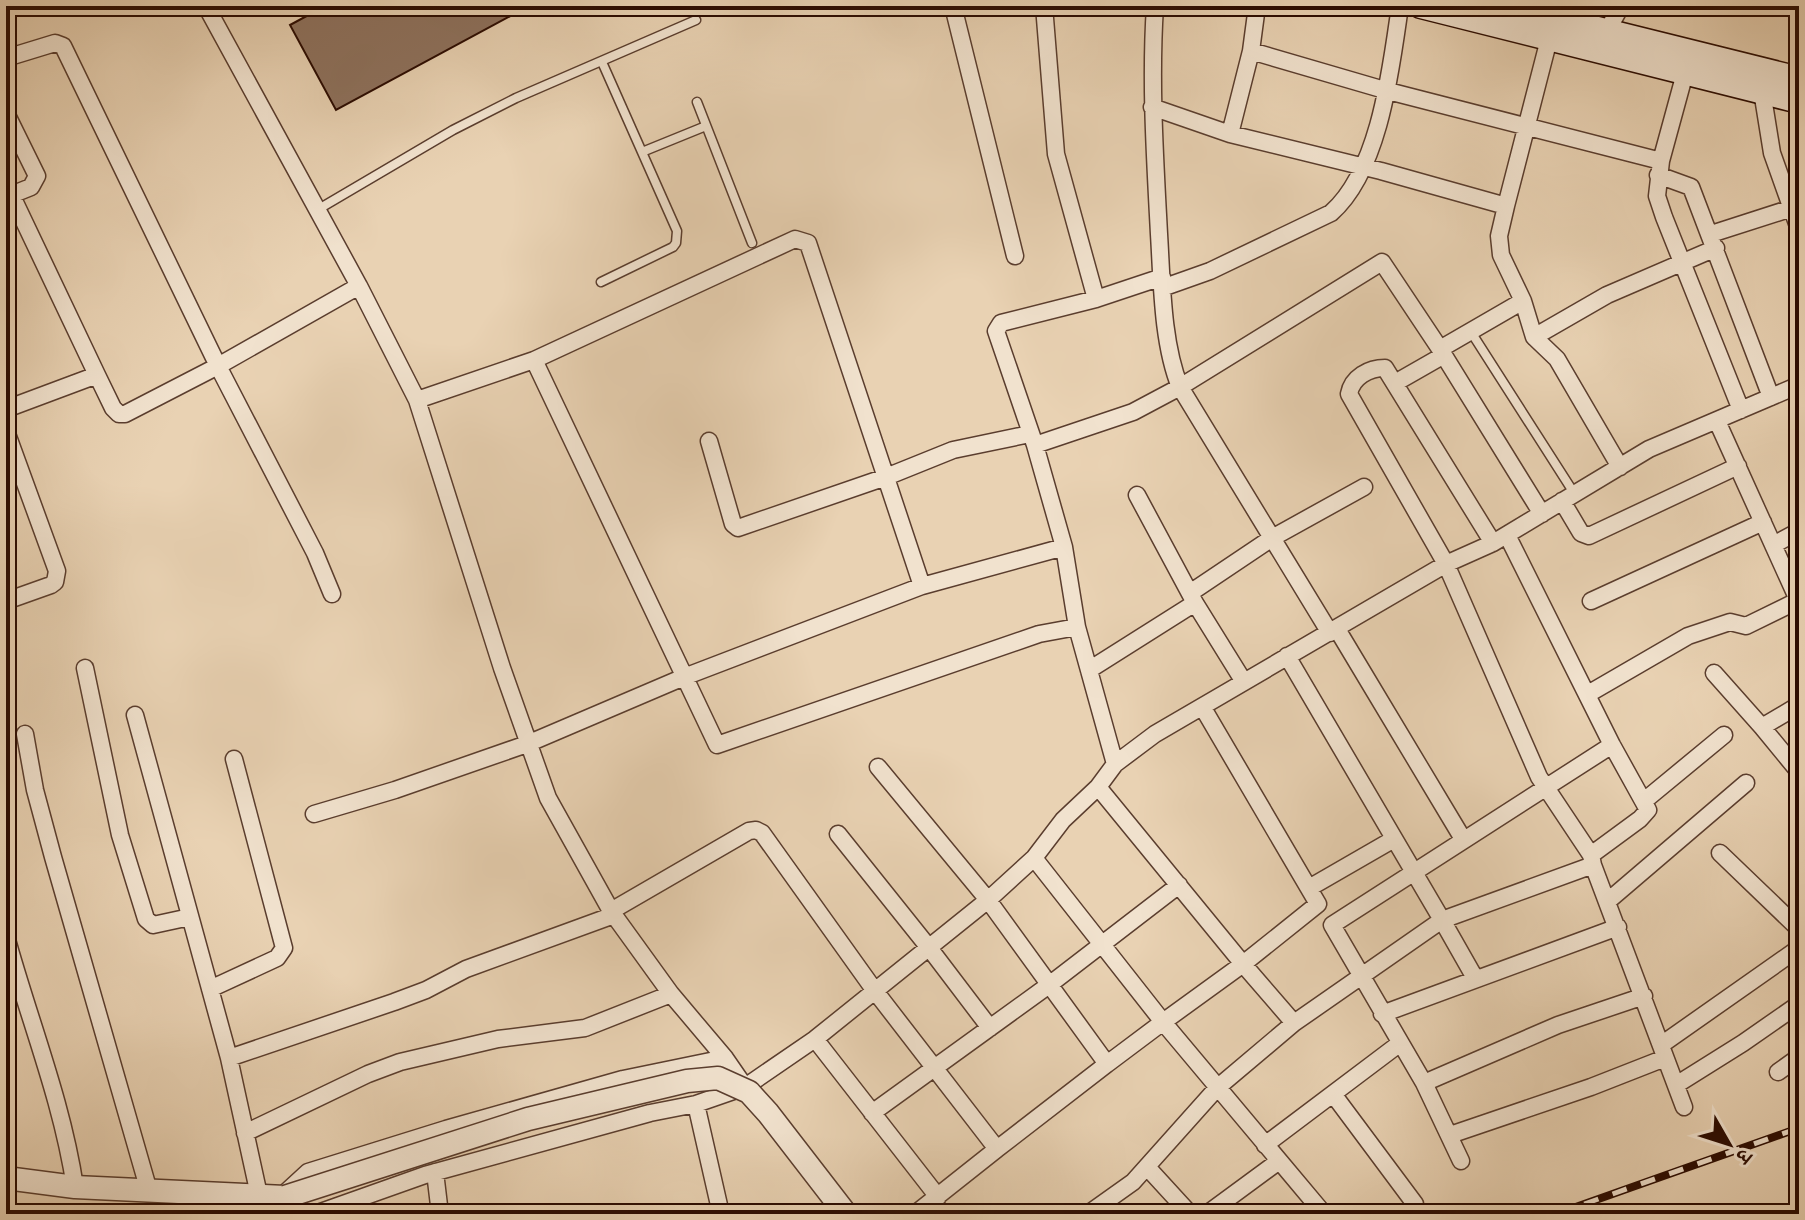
<svg xmlns="http://www.w3.org/2000/svg" width="1805" height="1220" viewBox="0 0 1805 1220" font-family="'Gentium Book Plus','Noto Serif Devanagari',serif">
  <style>
    .building { fill: #8e725e; stroke: #2b0b01; stroke-width: 2 }
    .lines { fill: none; stroke-linecap: round; stroke-linejoin: round }
    .service-casing { stroke: #5a3d2e; stroke-width: 11 }
    .minor-casing { stroke: #5a3d2e; stroke-width: 19 }
    .tertiary-casing { stroke: #5a3d2e; stroke-width: 25 }
    .secondary-casing { stroke: #2b0b01; stroke-width: 27 }
    .service { stroke: #f1e2ce; stroke-width: 8 }
    .minor { stroke: #f1e2ce; stroke-width: 16 }
    .tertiary { stroke: #f1e2ce; stroke-width: 22 }
    .secondary { stroke: #f1e2ce; stroke-width: 24 }
    .rail-casing { stroke: #2b0b01; stroke-width: 8 }
    .rail { stroke: #f1e2ce; stroke-width: 5; stroke-dasharray: 15; stroke-linecap: butt }
    .tertiary-bridge-casing { stroke: #5a3d2e; stroke-width: 25; stroke-linecap: butt }
    .tertiary-bridge { stroke: #f1e2ce; stroke-width: 22 }
  </style>
  <rect width="100%" height="100%" fill="#e9d2b3"/>
  <filter id="stains"><feTurbulence type="fractalNoise" baseFrequency=".0025" numOctaves="4"/><feColorMatrix values="0 0 0 0 .2 0 0 0 0 .09 0 0 0 0 .02 0 0 0 .5 -.17"/></filter>
  <radialGradient id="worn" r=".72"><stop offset=".6" stop-color="#630" stop-opacity="0"/><stop offset="1" stop-color="#630" stop-opacity=".3"/></radialGradient>
  <path class="building" d="M 325,6 L 529,6 L 336,110 L 290,25 Z"/>
  <g class="lines">
    <defs>
      <path id="service" d="M 697,102 L 752,243
        M 642,152 L 706,126
        M 317,210 L 453,130 L 516,98 L 696,20
        M 601,282 L 673,247 L 676,243 L 677,231 L 602,62
        M 1471,332 L 1574,493"/>
      <path id="minor" d="M 206,6 L 359,286 L 417,400 L 502,668 L 548,798 L 611,911 L 671,994 L 725,1058 L 745,1087
        M 953,6 L 1015,256
        M 1044,6 L 1056,154 L 1096,299
        M 1155,6 C 1150,82 1155,158 1159,234 C 1162,282 1162,343 1180,387 L 1330,633
        M 1607,31 L 1621,6
        M 1251,51 L 1388,91 L 1661,161 L 1685,73
        M 6,58 L 55,43 L 63,46 L 218,366 L 315,553 L 332,594
        M 1762,91 L 1772,153 L 1799,229
        M 1152,107 L 1230,134 L 1381,171 L 1506,206 L 1549,39
        M 6,113 L 37,176 L 31,187 L 6,197
        M 1230,134 L 1251,51 L 1257,6
        M 1661,161 L 1657,196 L 1664,217 L 1741,410
        M 1658,175 L 1691,187 L 1771,397
        M 11,194 L 97,375 L 113,408 L 119,414 L 125,414 L 218,366 L 359,286
        M 1506,206 L 1499,236 L 1501,255 L 1523,301 L 1534,337 L 1557,359 L 1620,467
        M 1711,234 L 1792,208
        M 1162,288 L 1210,271 L 1331,213 C 1380,170 1391,68 1400,6
        M 1523,301 L 1440,349 L 1542,514
        M 1534,337 L 1607,295 L 1716,248
        M 534,360 L 795,239 L 808,243 L 922,586
        M 1395,383 L 1444,355
        M 417,400 L 534,360 L 717,745 L 1039,634 L 1077,627 L 1115,764
        M 6,409 L 97,375
        M 1717,421 L 1798,600
        M 6,431 L 57,571 L 55,582 L 51,585 L 6,601
        M 709,441 L 733,524 L 738,528 L 886,477 L 953,450 L 1030,434
        M 1035,445 L 1133,412 L 1180,387 L 1382,262 L 1440,349
        M 1137,495 L 1195,603 L 1244,682
        M 1562,501 L 1581,533 L 1589,536 L 1738,466
        M 1773,545 L 1799,531
        M 1190,593 L 1272,538 L 1364,487
        M 1591,601 L 1763,522
        M 1077,627 L 1064,547 L 1035,445 L 996,331 L 1001,323 L 1096,299 L 1162,277
        M 1337,629 L 1463,839
        M 85,668 L 120,835 L 146,919 L 153,925 L 190,917
        M 1089,670 L 1195,603
        M 1714,673 L 1762,727 L 1799,705
        M 1588,694 L 1688,636 L 1730,622 L 1746,626 L 1799,600
        M 1203,708 L 1318,904 L 1243,964 L 1294,1023
        M 135,715 L 229,1058 L 259,1195
        M 1762,727 L 1799,772
        M 25,734 L 35,790 L 53,857 L 149,1191
        M 878,767 L 988,900 L 1107,1064 L 997,1149
        M 1098,787 L 1243,964 L 1163,1022 L 1324,1214
        M 1644,801 L 1724,735
        M 314,814 L 395,790 L 527,744 L 684,677 L 922,586 L 1064,547
        M 838,834 L 930,949 L 990,1028
        M 1720,853 L 1799,929
        M 1591,855 L 1640,819 L 1648,810 L 1612,745
        M 1034,858 L 1163,1022 L 1107,1064
        M 1593,865 L 1684,1107
        M 1309,888 L 1394,839
        M 1608,901 L 1746,783
        M 611,911 L 749,831 L 756,830 L 762,833 L 875,991 L 997,1149 L 915,1214
        M 6,936 C 29,1020 62,1100 75,1187
        M 1475,978 L 1442,920 L 1593,865 L 1591,855 L 1539,777 L 1446,564 L 1349,394 C 1352,377 1369,368 1385,368 L 1493,543
        M 210,989 L 277,958 L 284,948 L 234,759
        M 1382,1014 L 1618,927
        M 815,1039 L 938,1197
        M 1661,1045 L 1799,948
        M 229,1058 L 394,1002 L 426,990 L 466,969 L 614,915
        M 1778,1072 L 1799,1057
        M 1424,1083 L 1558,1025 L 1644,996
        M 1676,1085 L 1743,1043 L 1799,1004
        M 1333,1094 L 1415,1204
        M 696,1104 L 721,1214
        M 872,1113 L 1049,985 L 1179,885
        M 245,1133 L 368,1074 L 400,1062 L 498,1039 L 585,1028 L 671,994
        M 1450,1135 L 1591,1087 L 1665,1058
        M 1265,1145 L 1399,1044
        M 1461,1161 L 1424,1083 L 1332,925 L 1612,745 L 1507,535
        M 1147,1167 L 1190,1214
        M 435,1172 L 440,1214
        M 283,1195 L 308,1172 L 446,1129 L 623,1079 L 725,1058
        M 285,1197 L 303,1214
        M 315,1214 L 425,1175 L 650,1113 L 696,1104 L 745,1087 L 815,1039 L 988,900 L 1034,858 L 1063,820 L 1098,787 L 1115,764 L 1155,734 L 1446,564 L 1493,543 L 1649,449 L 1799,385
        M 1088,1214 L 1133,1182 L 1217,1088 L 1294,1023 L 1442,920 L 1287,656
        M 1207,1214 L 1279,1161"/>
      <path id="tertiary" d="M 6,1178 L 75,1187 L 285,1197"/>
      <path id="secondary" d="M 1421,6 L 1799,101
        M 1505,6 L 1799,79"/>
    </defs>
    <use href="#service" class="service-casing"/>
    <use href="#minor" class="minor-casing"/>
    <use href="#tertiary" class="tertiary-casing"/>
    <use href="#secondary" class="secondary-casing"/>
    <use href="#service" class="service"/>
    <use href="#minor" class="minor"/>
    <use href="#tertiary" class="tertiary"/>
    <use href="#secondary" class="secondary"/>
    <defs>
      <path id="rail" d="M 1556,1214 L 1799,1128"/>
    </defs>
    <use href="#rail" class="rail-casing"/>
    <use href="#rail" class="rail"/>
    <defs>
      <path id="tertiary-bridge" d="M 285,1197 L 528,1119 L 687,1081 L 718,1078 L 749,1092 L 768,1113 L 846,1214"/>
    </defs>
    <use href="#tertiary-bridge" class="tertiary-bridge-casing"/>
    <use href="#tertiary-bridge" class="tertiary-bridge"/>
  </g>
  <rect width="1805" height="1220" fill="none" stroke="#e9d2b3" stroke-width="32"/>
  <rect x="8" y="8" width="1789" height="1204" fill="none" stroke="#2b0b01" stroke-width="4"/>
  <rect x="16" y="16" width="1773" height="1188" fill="none" stroke="#2b0b01" stroke-width="2"/>
  <g transform="translate(1729 1144) rotate(129)" stroke="#f1e2ce" stroke-width="6" paint-order="stroke">
  <path d="M0-6L14 30L0 20L-14 30Z" fill="#2b0b01"/>
  <text y="-12" font-size="22" font-weight="bold" text-anchor="middle" fill="#2b0b01">उ</text>
  </g>
  <rect width="100%" height="100%" filter="url(#stains)"/>
  <rect width="100%" height="100%" fill="url(#worn)"/>
</svg>
